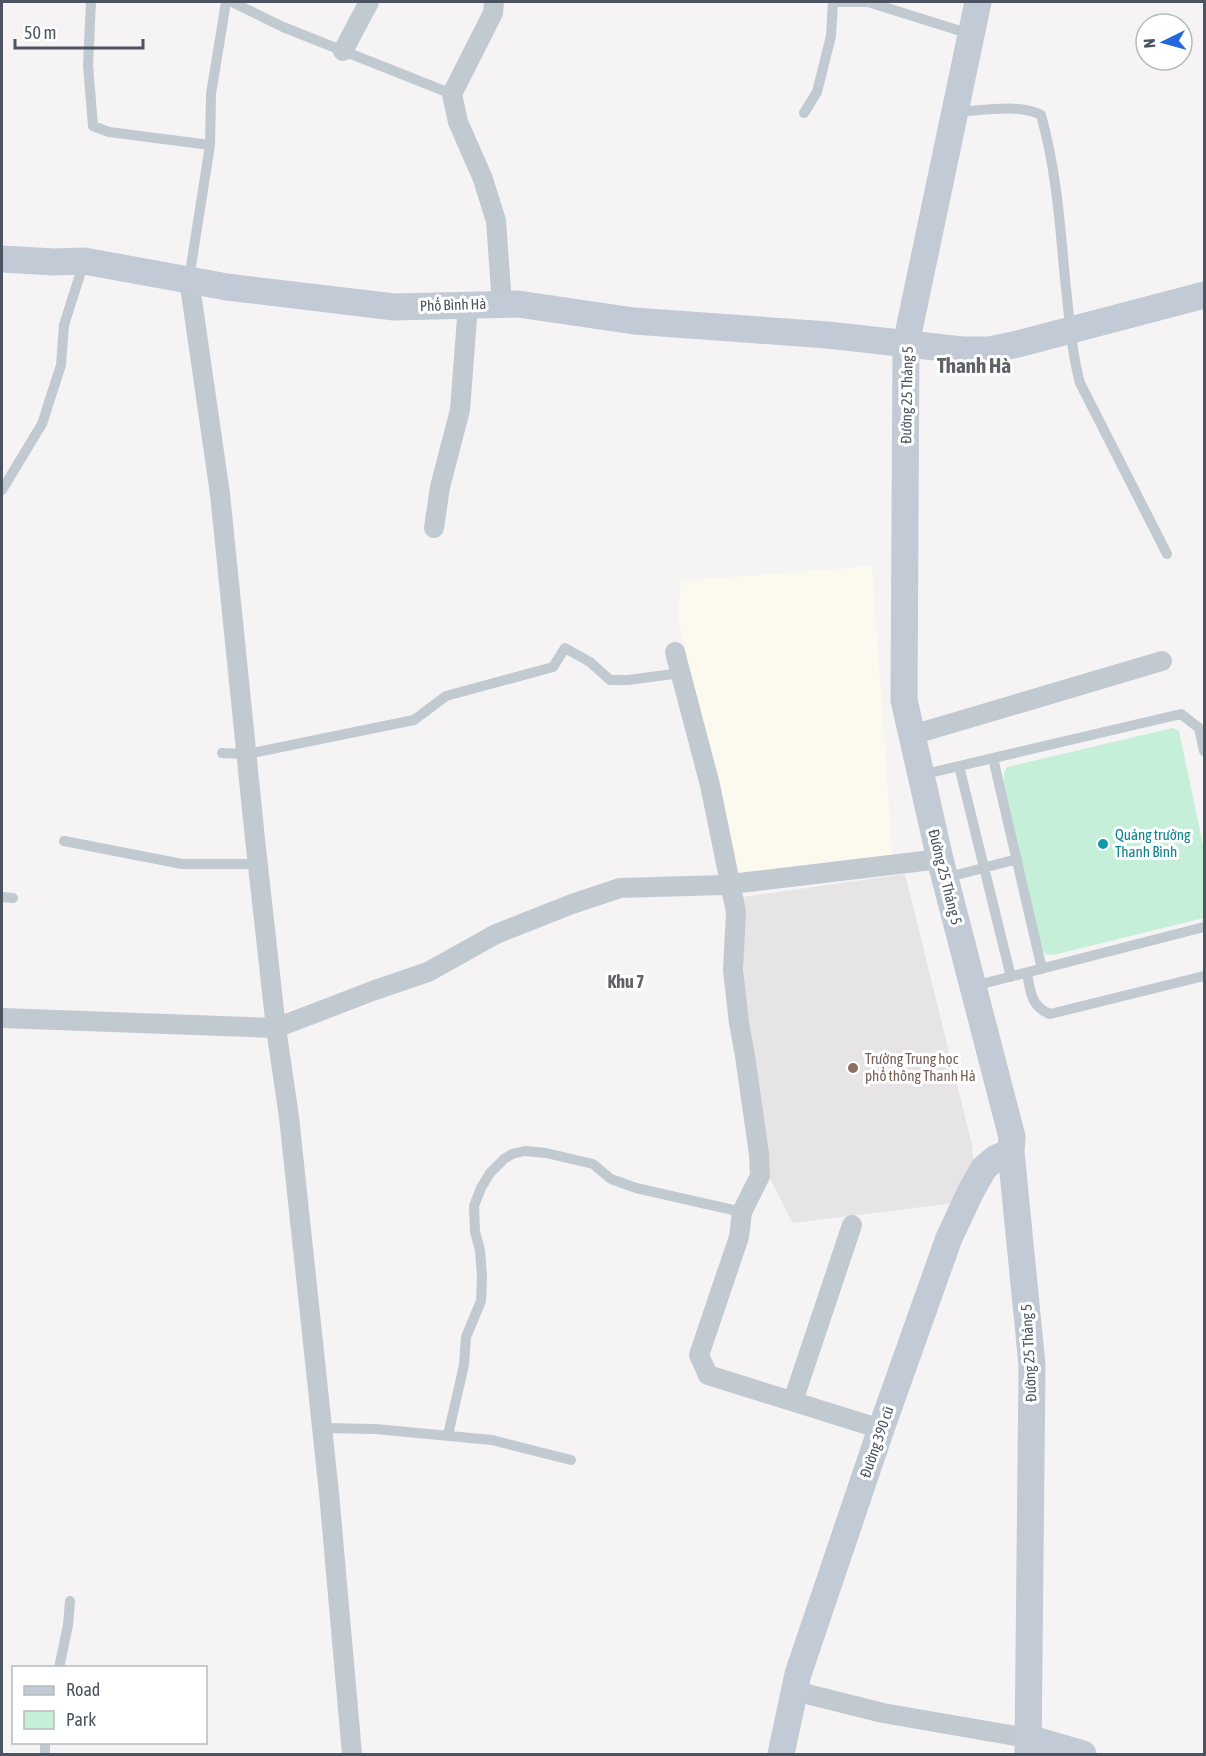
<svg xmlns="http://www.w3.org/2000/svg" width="1206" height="1756" viewBox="0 0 1206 1756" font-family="'Asap Condensed',sans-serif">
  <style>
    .commercial { fill: #fcf9ef }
    .education { fill: #e6e4e5 }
    .green { fill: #c5efd8 }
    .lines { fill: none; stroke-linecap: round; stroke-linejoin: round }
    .lane { stroke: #c1c9d1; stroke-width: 10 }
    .street { stroke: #c1c9d1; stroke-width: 20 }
    .secondary { stroke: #c2cad5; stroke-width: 27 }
    .culture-dot { fill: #0f9aa8; stroke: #fff; stroke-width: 2 }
    .education-dot { fill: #8d6e63; stroke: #fff; stroke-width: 2 }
    .labels { text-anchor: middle; stroke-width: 6; stroke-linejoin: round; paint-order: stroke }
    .street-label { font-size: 15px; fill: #4b5460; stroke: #fff }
    .culture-label { font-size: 15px; fill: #0d838f; stroke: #fff; text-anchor: start }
    .education-label { font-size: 15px; fill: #785e54; stroke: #fff; text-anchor: start }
    .quarter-label { font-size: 18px; font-weight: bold; fill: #5f6267; stroke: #fff }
    .district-label { font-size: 21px; font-weight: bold; fill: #5f6267; stroke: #fff }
  </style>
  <rect width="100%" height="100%" fill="#f5f3f3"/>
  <path class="commercial" d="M 872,566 L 893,862 L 733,872 L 678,616 L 681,581 Z"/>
  <path class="education" d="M 905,874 L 972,1145 L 978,1200 L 793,1223 L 767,1173 L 744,992 L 742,897 Z"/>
  <path class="green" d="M 1173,728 L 1179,731 L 1204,850 L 1204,918 L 1053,955 L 1046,954 L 1042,949 L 1004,783 L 1004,773 L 1007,767 Z"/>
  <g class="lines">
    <path class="lane" d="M 91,2 L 88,65 L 93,126 L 109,132 L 210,145 L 189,279
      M 232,2 L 283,27 L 452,94
      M 955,112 C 980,111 1019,103 1041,115 C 1056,168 1060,224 1065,279 C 1069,314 1071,349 1080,383 L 1167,554
      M 804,113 L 817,92 L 831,36 L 833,2 L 868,2 L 970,34
      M 210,145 L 211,94 L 226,2
      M 2,490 L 42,424 L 61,365 L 64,325 L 84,262
      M 222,753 L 247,754 L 414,720 L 446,696 L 553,667 L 565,648 L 590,662 L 610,680 L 628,680 L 681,673
      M 993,758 L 1042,969
      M 959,766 L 1011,977
      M 921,775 L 1181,714 L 1199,728 L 1204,751
      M 64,841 L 182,864 L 258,864
      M 945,878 L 1017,859
      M 2,897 L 13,898
      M 1027,973 C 1030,990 1031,1007 1050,1014 L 1204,976
      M 974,986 L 1204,927
      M 322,1428 L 375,1429 L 492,1440 L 571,1460
      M 448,1435 L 464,1365 L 466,1337 L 481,1301 L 482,1277 L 480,1250 L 475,1232 L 474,1206 L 481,1188 L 490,1173 L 504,1159 L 512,1154 L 525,1151 L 546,1153 L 593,1164 L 611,1179 L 636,1188 L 742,1212
      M 59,1668 L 68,1625 L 70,1601
      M 45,1742 L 45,1754"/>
    <path class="street" d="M 494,2 L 493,13 L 452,94 L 458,122 L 483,179 L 496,221 L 502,304
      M 343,51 L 369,2
      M 189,279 L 220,494 L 255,839 L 276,1028 L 289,1117 L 329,1493 L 352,1754
      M 434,528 L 440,487 L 460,410 L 468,305
      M 675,652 L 710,785 L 736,912 L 733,970 L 739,1023 L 745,1056 L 759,1154 L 760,1176 L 742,1212 L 739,1237 L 699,1355 L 708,1375 L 881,1429
      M 912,735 L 1162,661
      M 2,1018 L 276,1028 L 375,990 L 428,972 L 496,934 L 572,904 L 620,888 L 723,885 L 940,859
      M 793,1401 L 852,1225
      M 795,1691 L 883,1713 L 1028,1738"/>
    <path class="secondary" d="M 978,2 L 906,344 L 904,700 L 940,859 L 1012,1137 L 1011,1152 L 1032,1365 L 1028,1754
      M 2,259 L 54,262 L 84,261 L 227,287 L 394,307 L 518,304 L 634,321 L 828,335 L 962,350 L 990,350 L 1018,344 L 1204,295
      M 1028,1738 L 1083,1754
      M 781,1754 L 798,1674 L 881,1429 L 949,1238 L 971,1191 L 984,1168 L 996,1158 L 1011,1152"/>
  </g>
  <circle class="culture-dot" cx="1103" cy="844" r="6"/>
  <circle class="education-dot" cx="853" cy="1068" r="6"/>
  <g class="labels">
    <g class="street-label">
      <text transform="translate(453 305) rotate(-2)" y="5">Phố Bình Hà</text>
      <text transform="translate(907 395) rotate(-89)" y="5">Đường 25 Tháng 5</text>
      <text transform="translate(945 877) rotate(76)" y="5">Đường 25 Tháng 5</text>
      <text transform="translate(1029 1353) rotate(-93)" y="5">Đường 25 Tháng 5</text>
      <text transform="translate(877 1442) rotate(-71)" y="5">Đường 390 cũ</text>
    </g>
    <g class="culture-label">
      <text x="1115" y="840">Quảng trường<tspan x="1115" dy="17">Thanh Bình</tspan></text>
    </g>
    <g class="education-label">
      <text x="865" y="1064">Trường Trung học<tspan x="865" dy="17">phổ thông Thanh Hà</tspan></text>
    </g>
    <g class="quarter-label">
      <text x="626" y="988">Khu 7</text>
    </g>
    <g class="district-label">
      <text x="974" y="373">Thanh Hà</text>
    </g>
  </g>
  <rect width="1206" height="1756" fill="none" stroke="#4b5460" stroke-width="6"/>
  <rect x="12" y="1666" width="195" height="78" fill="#ffffff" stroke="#b7bbbf" stroke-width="1.5"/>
  <rect x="24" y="1686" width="30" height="9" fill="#c2cad5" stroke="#b7bbbf" stroke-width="1.5"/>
  <text x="66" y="1696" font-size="18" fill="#4b5460">Road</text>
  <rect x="24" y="1711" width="30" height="18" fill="#c5efd8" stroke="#b7bbbf" stroke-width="1.5"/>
  <text x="66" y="1726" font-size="18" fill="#4b5460">Park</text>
  <g transform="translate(1164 42) rotate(265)"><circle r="28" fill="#ffffff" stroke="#b7bbbf" stroke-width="1.5"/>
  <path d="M0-4.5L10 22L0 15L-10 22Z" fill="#2368de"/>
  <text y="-9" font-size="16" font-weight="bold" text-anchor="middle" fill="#4b5460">N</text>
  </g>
  <path d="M15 39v9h128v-9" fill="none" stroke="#4b5460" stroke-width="3"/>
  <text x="24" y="39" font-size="18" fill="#4b5460" stroke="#ffffff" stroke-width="4.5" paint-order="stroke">50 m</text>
</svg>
